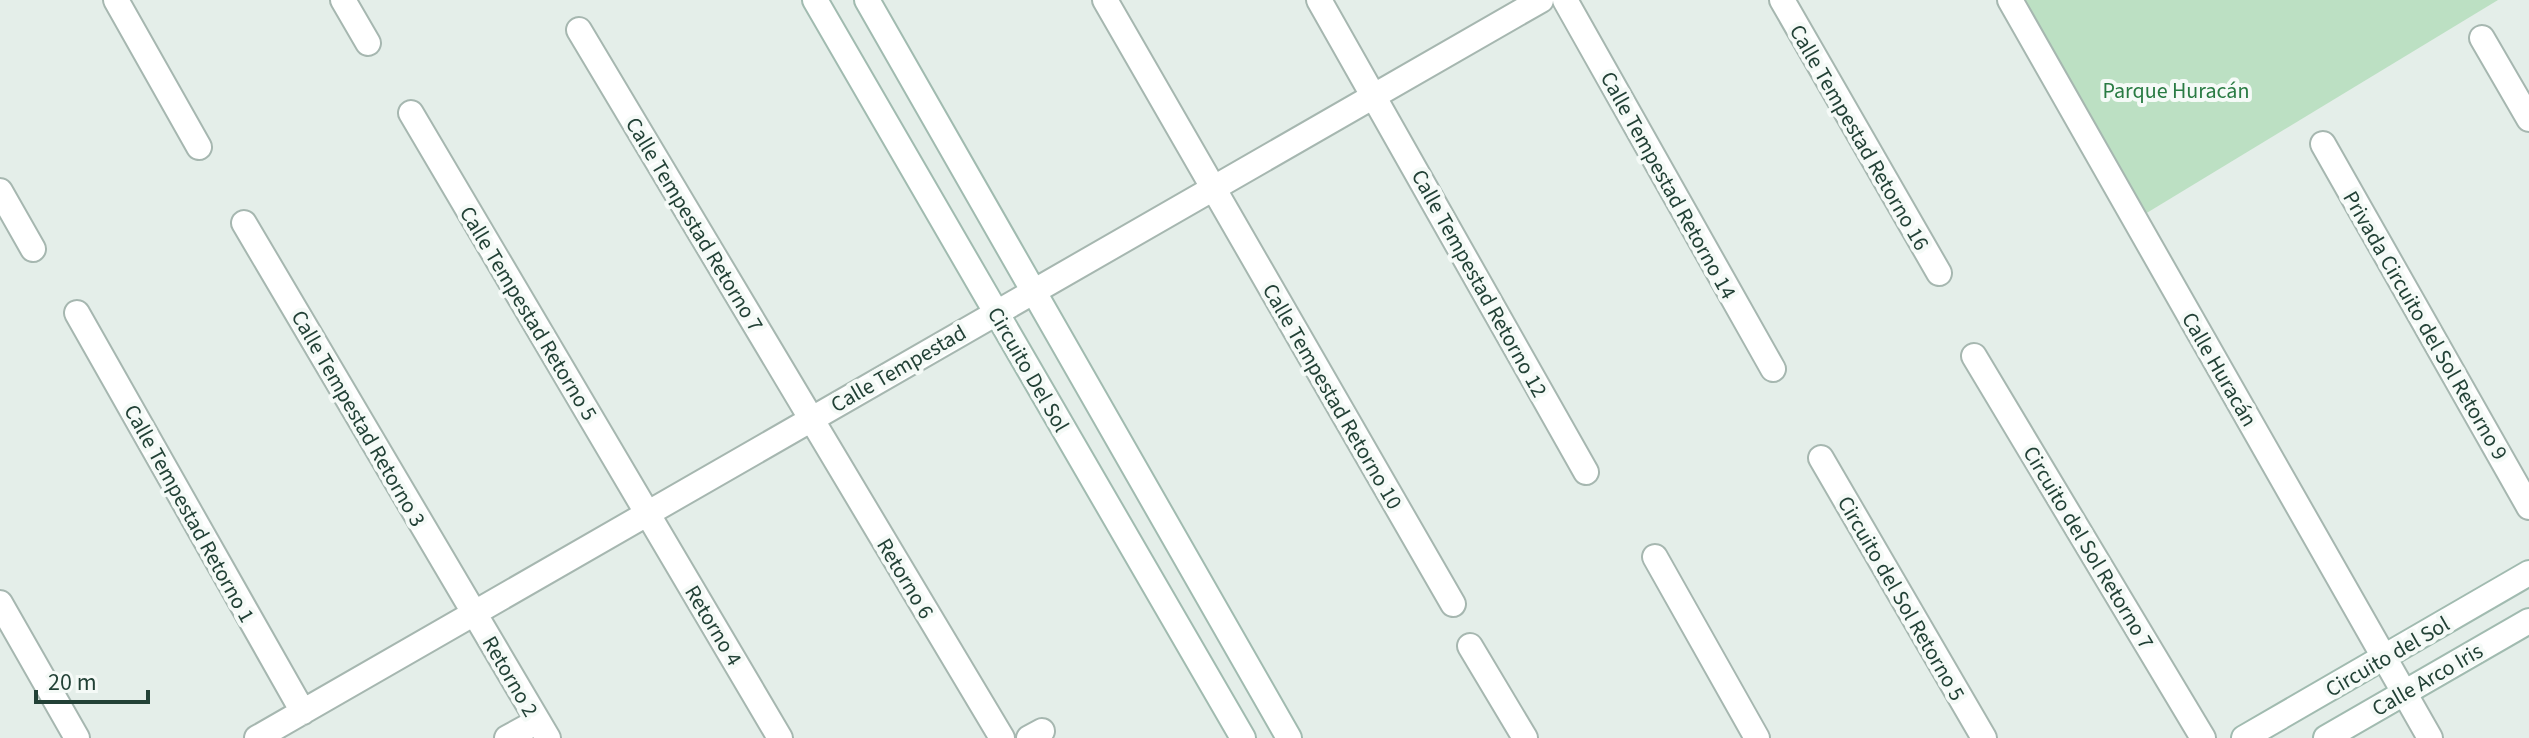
<svg xmlns="http://www.w3.org/2000/svg" width="2529" height="738" viewBox="0 0 2529 738" font-family="'Source Sans 3',sans-serif">
  <style>
    .green { fill: #bce0c3 }
    .lines { fill: none; stroke-linecap: round; stroke-linejoin: round }
    .street-casing { stroke: #a6b7b0; stroke-width: 28 }
    .secondary-casing { stroke: #a1bbb0; stroke-width: 28 }
    .street { stroke: #fff; stroke-width: 24 }
    .secondary { stroke: #fff; stroke-width: 24 }
    .labels { text-anchor: middle; stroke-width: 8; stroke-linejoin: round; paint-order: stroke }
    .park-label { font-size: 22px; fill: #297b43; stroke: #f5faf7 }
    .street-label { font-size: 22px; fill: #224136; stroke: #f5faf7 }
  </style>
  <rect width="100%" height="100%" fill="#e4eee9"/>
  <path class="green" d="M 2017,0 L 2498,0 L 2145,214 Z"/>
  <g class="lines">
    <defs>
      <path id="street" d="M 116,0 L 199,147
        M 343,0 L 368,43
        M 1105,0 L 1453,604
        M 1319,0 L 1586,472
        M 1565,0 L 1773,369
        M 1782,0 L 1939,273
        M 2010,0 L 2430,738
        M 579,30 L 1002,738
        M 2482,38 L 2529,119
        M 411,113 L 780,738
        M 2323,144 L 2529,507
        M 0,191 L 33,249
        M 244,223 L 548,738
        M 77,313 L 303,712
        M 1974,356 L 2203,738
        M 1821,458 L 1984,738
        M 1655,557 L 1757,738
        M 0,603 L 77,738
        M 1470,646 L 1525,738
        M 257,738 L 1541,0
        M 507,738 L 538,721
        M 1029,738 L 1042,731"/>
      <path id="secondary" d="M 815,0 L 1243,738
        M 867,0 L 1289,738
        M 2244,738 L 2529,573
        M 2326,738 L 2529,621"/>
    </defs>
    <use href="#street" class="street-casing"/>
    <use href="#secondary" class="secondary-casing"/>
    <use href="#street" class="street"/>
    <use href="#secondary" class="secondary"/>
  </g>
  <g class="labels">
    <g class="park-label">
      <text x="2176" y="98">Parque Huracán</text>
    </g>
    <g class="street-label">
      <text transform="translate(1860 137) rotate(60)" y="8">Calle Tempestad Retorno 16</text>
      <text transform="translate(1669 185) rotate(61)" y="8">Calle Tempestad Retorno 14</text>
      <text transform="translate(695 224) rotate(59)" y="8">Calle Tempestad Retorno 7</text>
      <text transform="translate(1480 283) rotate(61)" y="8">Calle Tempestad Retorno 12</text>
      <text transform="translate(529 313) rotate(59)" y="8">Calle Tempestad Retorno 5</text>
      <text transform="translate(2426 325) rotate(60)" y="8">Privada Circuito del Sol Retorno 9</text>
      <text transform="translate(898 368) rotate(-30)" y="8">Calle Tempestad</text>
      <text transform="translate(1029 369) rotate(60)" y="8">Circuito Del Sol</text>
      <text transform="translate(2220 369) rotate(60)" y="8">Calle Huracán</text>
      <text transform="translate(1333 396) rotate(60)" y="8">Calle Tempestad Retorno 10</text>
      <text transform="translate(359 418) rotate(60)" y="8">Calle Tempestad Retorno 3</text>
      <text transform="translate(190 513) rotate(61)" y="8">Calle Tempestad Retorno 1</text>
      <text transform="translate(2089 547) rotate(59)" y="8">Circuito del Sol Retorno 7</text>
      <text transform="translate(906 578) rotate(59)" y="8">Retorno 6</text>
      <text transform="translate(1902 598) rotate(60)" y="8">Circuito del Sol Retorno 5</text>
      <text transform="translate(714 625) rotate(59)" y="8">Retorno 4</text>
      <text transform="translate(2387 656) rotate(-30)" y="8">Circuito del Sol</text>
      <text transform="translate(511 676) rotate(60)" y="8">Retorno 2</text>
      <text transform="translate(2427 679) rotate(-30)" y="8">Calle Arco Iris</text>
    </g>
  </g>
  <path d="M36 690v12h112v-12" fill="none" stroke="#224136" stroke-width="4"/>
  <text x="48" y="690" font-size="24" fill="#224136" stroke="#f5faf7" stroke-width="6" paint-order="stroke">20 m</text>
</svg>
